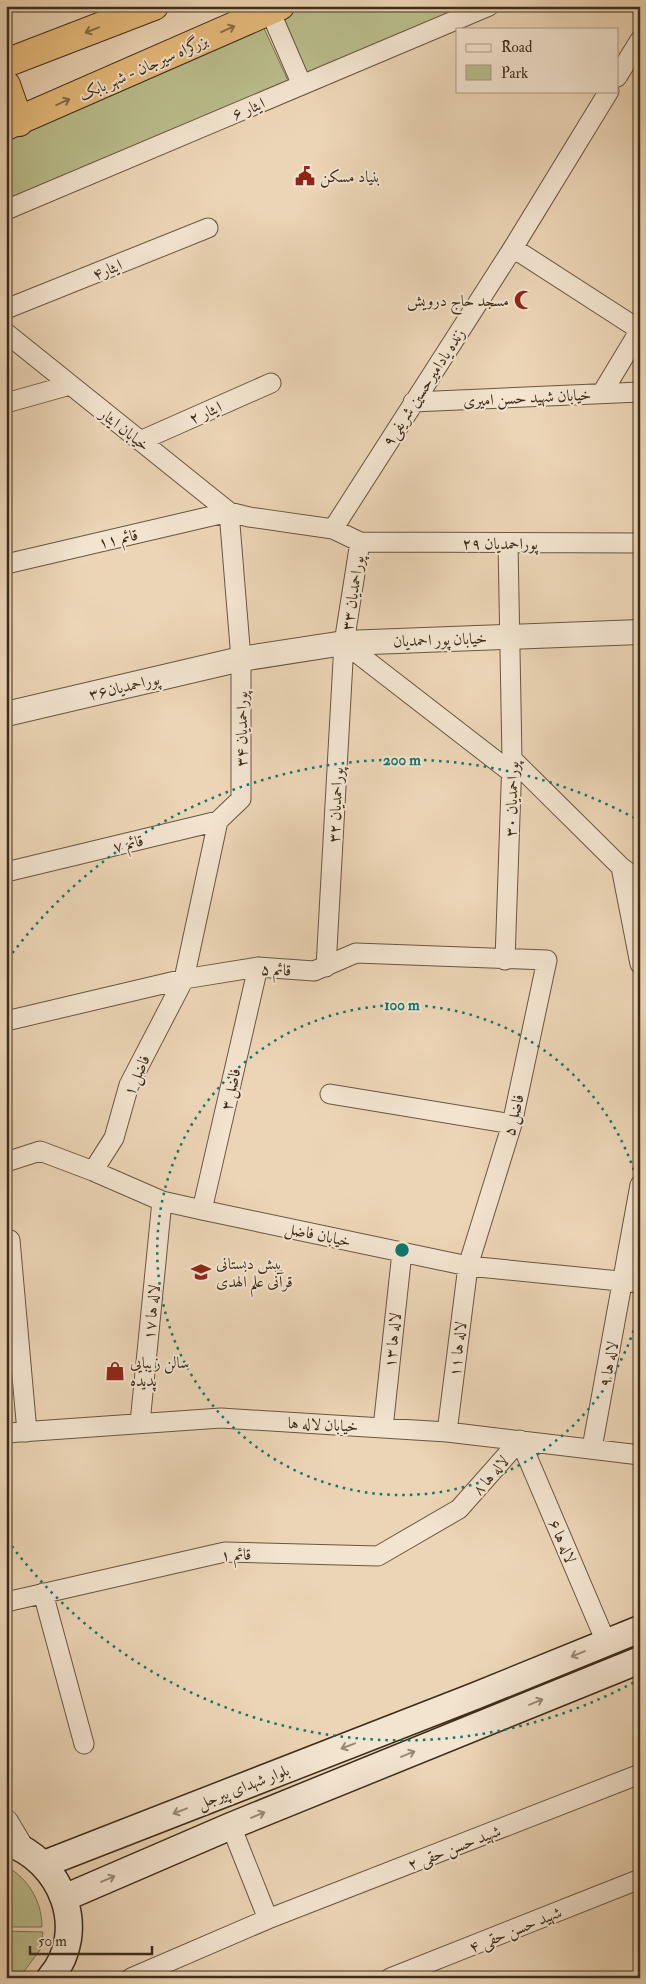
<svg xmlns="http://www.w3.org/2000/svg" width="646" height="1984" viewBox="0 0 646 1984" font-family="'IM FELL Double Pica',Amiri,serif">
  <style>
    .green { fill: #babd8c; stroke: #7c7452 }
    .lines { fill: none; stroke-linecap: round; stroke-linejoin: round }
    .minor-casing { stroke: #695640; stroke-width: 21 }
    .tertiary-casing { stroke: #695640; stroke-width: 26 }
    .secondary-casing { stroke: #3d2c19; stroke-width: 29 }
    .trunk-casing { stroke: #3d2c19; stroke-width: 30 }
    .minor { stroke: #f3e4d0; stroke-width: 19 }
    .tertiary { stroke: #f3e4d0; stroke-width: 24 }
    .secondary { stroke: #f3e4d0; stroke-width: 26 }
    .trunk { stroke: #e6ba7b; stroke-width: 28 }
    .oneway { stroke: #896c45 }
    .oneway2 { stroke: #988874 }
    .ring { fill: none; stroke: #0f766e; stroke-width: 2.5; stroke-dasharray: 2.5 5 }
    .labels { text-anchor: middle; stroke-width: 4; stroke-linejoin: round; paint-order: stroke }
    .street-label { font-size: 16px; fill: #3d2c19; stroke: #f3e4d0 }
    .poi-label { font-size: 16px; fill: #3d2c19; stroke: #f3e4d0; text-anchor: start }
    .centre { fill: #0f766e; stroke: #f3e4d0; stroke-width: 2.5 }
    .ring-label { font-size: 15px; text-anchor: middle; font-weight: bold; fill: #0f766e; stroke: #f3e4d0; stroke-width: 4; stroke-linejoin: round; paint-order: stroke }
  </style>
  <rect width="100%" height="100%" fill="#ecd5b6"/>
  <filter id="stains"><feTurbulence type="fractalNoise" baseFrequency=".004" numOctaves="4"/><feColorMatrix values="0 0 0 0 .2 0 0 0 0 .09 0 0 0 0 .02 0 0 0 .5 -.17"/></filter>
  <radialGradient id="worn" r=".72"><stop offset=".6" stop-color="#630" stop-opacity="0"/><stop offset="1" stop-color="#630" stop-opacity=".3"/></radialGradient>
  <path class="green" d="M 300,6 L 473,6 L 308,75 L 282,14 Z
    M 263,26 L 290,85 L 6,202 L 6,126 Z
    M 6,1866 C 29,1879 42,1902 42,1927 L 6,1927 Z
    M 6,1931 L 43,1932 L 40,1950 L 19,1978 L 6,1978 Z"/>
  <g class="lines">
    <defs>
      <path id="minor" d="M 270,11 L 302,85
        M 617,77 L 640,40
        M 6,210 L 489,6
        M 513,248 L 640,330
        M 6,309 L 208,228
        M 6,333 L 229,512 L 249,517 L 333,529 L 360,542 L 640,543
        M 602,393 L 640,330
        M 413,402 L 640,392
        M 6,403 L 70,385
        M 140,441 L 271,383
        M 333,529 L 513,248 L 609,91
        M 6,564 L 229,512 L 241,659 L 241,799 L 218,821 L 6,872
        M 344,643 L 512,773
        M 512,759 L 621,867 L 640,881
        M 621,867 L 640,964
        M 505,960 L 512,759 L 508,543
        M 326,967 L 344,643 L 360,542
        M 6,1021 L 184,979 L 258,967 L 314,971 L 356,953 L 547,960 L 512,1124 L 468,1266 L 447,1432
        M 330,1094 L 512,1124
        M 6,1162 L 40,1151 L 93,1171 L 162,1201 L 202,1210 L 468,1266 L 640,1283
        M 93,1171 L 114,1138 L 129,1085 L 184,979 L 218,821
        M 202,1210 L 258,967
        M 10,1240 L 27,1432
        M 140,1423 L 162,1201
        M 383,1428 L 402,1252
        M 6,1433 L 221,1418 L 447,1432 L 640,1455
        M 592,1448 L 640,1185
        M 43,1593 L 84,1744
        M 6,1602 L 225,1552 L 378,1556 L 459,1509 L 520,1440 L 606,1642
        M 231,1826 L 268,1919
        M 131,1978 L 268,1919 L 640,1774
        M 390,1978 L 640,1879"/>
      <path id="tertiary" d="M 6,714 L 241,659 L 344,643 L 640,632
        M 6,1822 L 21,1847"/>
      <path id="secondary" d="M 6,1842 C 62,1860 90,1931 50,1978
        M 44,1864 L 475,1696 L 640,1629
        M 64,1898 L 231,1826 L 640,1660"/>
      <path id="trunk" d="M 6,63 L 154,6
        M 6,85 L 19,122
        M 6,126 L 280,6"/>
    </defs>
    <use href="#minor" class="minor-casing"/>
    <use href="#tertiary" class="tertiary-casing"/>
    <use href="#secondary" class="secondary-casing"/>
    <use href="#trunk" class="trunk-casing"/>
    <use href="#minor" class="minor"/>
    <use href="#tertiary" class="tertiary"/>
    <use href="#secondary" class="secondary"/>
    <use href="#trunk" class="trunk"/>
  </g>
  <defs><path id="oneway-shaft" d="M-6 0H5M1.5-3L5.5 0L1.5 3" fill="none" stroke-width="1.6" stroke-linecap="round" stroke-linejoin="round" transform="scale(1.25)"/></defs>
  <g class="oneway">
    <use href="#oneway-shaft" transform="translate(228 29) rotate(-24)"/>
    <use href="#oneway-shaft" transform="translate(92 30) rotate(159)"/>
    <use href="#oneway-shaft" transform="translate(63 102) rotate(-24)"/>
  </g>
  <g class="oneway2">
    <use href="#oneway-shaft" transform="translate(578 1654) rotate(158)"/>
    <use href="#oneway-shaft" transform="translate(536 1702) rotate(-22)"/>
    <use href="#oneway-shaft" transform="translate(348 1746) rotate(159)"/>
    <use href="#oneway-shaft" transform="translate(408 1754) rotate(-22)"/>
    <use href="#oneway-shaft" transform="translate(180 1811) rotate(159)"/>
    <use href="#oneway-shaft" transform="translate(258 1815) rotate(-22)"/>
    <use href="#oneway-shaft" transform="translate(108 1879) rotate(-23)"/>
  </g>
  <g class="ring">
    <path d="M640 1309A245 245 0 1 1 640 1191"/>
    <path d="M640 1679A490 490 0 0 1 8 1541M8 959A490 490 0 0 1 640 821"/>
  </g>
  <defs>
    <symbol id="civic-bare" viewBox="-9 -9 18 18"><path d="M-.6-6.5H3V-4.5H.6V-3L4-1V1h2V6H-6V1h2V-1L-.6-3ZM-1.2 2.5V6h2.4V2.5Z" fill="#8f2418" stroke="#f3e4d0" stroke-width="2.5" paint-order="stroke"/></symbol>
    <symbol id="mosque-bare" viewBox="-9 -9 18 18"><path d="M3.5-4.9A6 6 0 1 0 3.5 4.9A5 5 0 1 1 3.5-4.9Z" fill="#8f2418" stroke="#f3e4d0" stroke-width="2.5" paint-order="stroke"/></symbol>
    <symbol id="school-bare" viewBox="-9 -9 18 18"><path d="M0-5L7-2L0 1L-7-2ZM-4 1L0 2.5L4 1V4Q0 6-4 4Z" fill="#8f2418" stroke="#f3e4d0" stroke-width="2.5" paint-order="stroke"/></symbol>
    <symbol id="shop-bare" viewBox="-9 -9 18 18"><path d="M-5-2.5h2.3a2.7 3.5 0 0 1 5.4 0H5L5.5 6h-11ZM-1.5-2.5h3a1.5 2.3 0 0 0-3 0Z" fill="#8f2418" stroke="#f3e4d0" stroke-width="2.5" paint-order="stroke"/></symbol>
  </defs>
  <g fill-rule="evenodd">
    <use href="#civic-bare" x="291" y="162" width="28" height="28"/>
    <use href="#mosque-bare" x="510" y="286" width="28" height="28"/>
    <use href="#school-bare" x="187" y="1258" width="28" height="28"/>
    <use href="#shop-bare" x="101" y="1357" width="28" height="28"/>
  </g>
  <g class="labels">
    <g class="street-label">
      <text transform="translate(143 67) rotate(-24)" y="6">بزرگراه سیرجان - شهر بابک</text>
      <text transform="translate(248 108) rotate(-23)" y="6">ایثار ۶</text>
      <text transform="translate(107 269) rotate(-22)" y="6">ایثار۴</text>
      <text transform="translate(423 387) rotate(-57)" y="6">زنده یادامیرحسین شریفی۹</text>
      <text transform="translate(527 397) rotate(-3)" y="6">خیابان شهید حسن امیری</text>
      <text transform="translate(205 412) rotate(-24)" y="6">ایثار ۲</text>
      <text transform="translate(125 429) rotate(38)" y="6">خیابان ایثار</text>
      <text transform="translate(118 538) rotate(-13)" y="6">قائم ۱۱</text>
      <text x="500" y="549">پوراحمدیان ۲۹</text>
      <text transform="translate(352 593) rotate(-81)" y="6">پوراحمدیان ۳۳</text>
      <text transform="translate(440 639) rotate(-2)" y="6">خیابان پور احمدیان</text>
      <text transform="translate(124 686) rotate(-13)" y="6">پوراحمدیان۳۶</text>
      <text transform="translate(241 729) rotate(-90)" y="6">پوراحمدیان ۳۴</text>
      <text transform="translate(511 799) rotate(-88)" y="6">پوراحمدیان ۳۰</text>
      <text transform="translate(335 805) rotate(-87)" y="6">پوراحمدیان ۳۲</text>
      <text transform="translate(128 843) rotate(-14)" y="6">قائم ۷</text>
      <text transform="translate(276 969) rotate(3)" y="6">قائم ۵</text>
      <text transform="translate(136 1075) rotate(-66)" y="6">فاضل ۱</text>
      <text transform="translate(230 1089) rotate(-77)" y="6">فاضل ۳</text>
      <text transform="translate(513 1115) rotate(-76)" y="6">فاضل ۵</text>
      <text transform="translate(318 1234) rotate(12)" y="6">خیابان فاضل</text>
      <text transform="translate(151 1312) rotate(-84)" y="6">لاله ها ۱۷</text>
      <text transform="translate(392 1340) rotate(-84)" y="6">لاله ها ۱۳</text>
      <text transform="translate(457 1349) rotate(-83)" y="6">لاله ها ۱۱</text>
      <text transform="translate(608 1364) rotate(-79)" y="6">لاله ها ۹</text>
      <text transform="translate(323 1424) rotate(3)" y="6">خیابان لاله ها</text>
      <text transform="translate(490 1475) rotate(-49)" y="6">لاله ها ۸</text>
      <text transform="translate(563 1541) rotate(67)" y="6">لاله ها ۶</text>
      <text transform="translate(236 1554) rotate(-2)" y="6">قائم ۱</text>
      <text transform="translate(243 1786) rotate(-21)" y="6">بلوار شهدای پیرجل</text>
      <text transform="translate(454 1847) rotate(-21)" y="6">شهید حسن حقی ۲</text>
      <text transform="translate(515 1929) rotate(-22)" y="6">شهید حسن حقی ۴</text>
    </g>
    <g class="poi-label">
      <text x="320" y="182">بنیاد مسکن</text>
      <text x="509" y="306" text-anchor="end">مسجد حاج درویش</text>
      <text x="216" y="1269">پیش دبستانی<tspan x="216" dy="18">قرآنی علم الهدی</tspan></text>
      <text x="130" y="1368">سالن زیبایی<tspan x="130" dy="18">پدیده</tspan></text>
    </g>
  </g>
  <circle cx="402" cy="1250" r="8" class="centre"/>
  <g class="ring-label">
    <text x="402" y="765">200 m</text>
    <text x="402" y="1010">100 m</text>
  </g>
  <rect width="646" height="1984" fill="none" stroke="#ecd5b6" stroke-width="25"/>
  <rect x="8" y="8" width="631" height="1969" fill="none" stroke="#3d2c19" stroke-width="2.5"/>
  <rect x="12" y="12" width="621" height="1959" fill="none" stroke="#3d2c19"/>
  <rect x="456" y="28" width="162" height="65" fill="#f3e4d0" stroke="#aa9a87"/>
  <rect x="466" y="44" width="25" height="8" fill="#f3e4d0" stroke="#aa9a87"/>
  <text x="501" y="52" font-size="15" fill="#3d2c19">Road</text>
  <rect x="466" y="65" width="25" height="15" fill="#babd8c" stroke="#aa9a87"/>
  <text x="501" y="78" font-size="15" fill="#3d2c19">Park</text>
  <path d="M30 1946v8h122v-8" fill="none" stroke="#3d2c19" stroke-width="2.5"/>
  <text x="38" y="1946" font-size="15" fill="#3d2c19" stroke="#f3e4d0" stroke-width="4" paint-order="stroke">50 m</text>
  <rect width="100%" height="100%" filter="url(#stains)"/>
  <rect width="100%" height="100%" fill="url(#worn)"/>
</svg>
